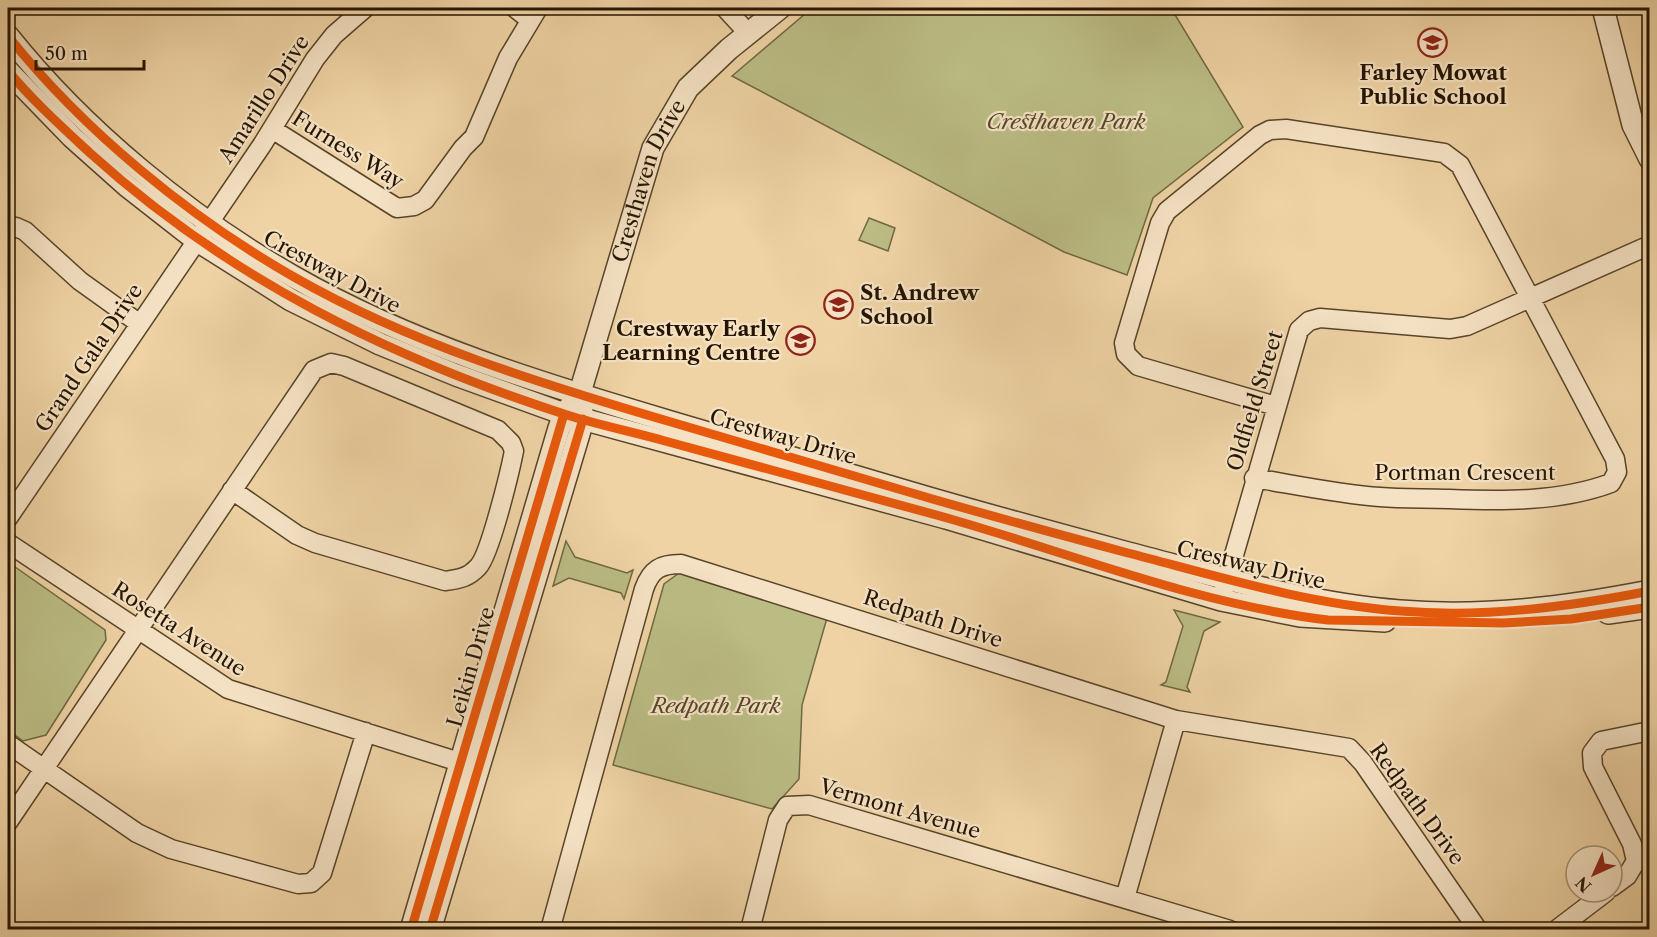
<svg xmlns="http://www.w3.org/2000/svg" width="1657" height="937" viewBox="0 0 1657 937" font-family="'Libre Caslon Text',serif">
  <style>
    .green { fill: #bbbc84; stroke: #706842; stroke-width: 1.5 }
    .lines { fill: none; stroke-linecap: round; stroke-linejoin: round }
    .minor-casing { stroke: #584429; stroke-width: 21 }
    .tertiary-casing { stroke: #584429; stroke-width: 24 }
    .minor { stroke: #f5e2c4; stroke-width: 18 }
    .tertiary { stroke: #f5e2c4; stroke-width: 21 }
    .cycleway-casing { stroke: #f5e2c4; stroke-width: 13 }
    .cycleway { stroke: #e8590c; stroke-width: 9 }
    .labels { text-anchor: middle; stroke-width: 4.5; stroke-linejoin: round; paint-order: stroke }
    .poi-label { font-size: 21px; font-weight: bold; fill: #251500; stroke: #f5e2c4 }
    .street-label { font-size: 21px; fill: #251500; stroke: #f5e2c4 }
    .park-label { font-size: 21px; font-style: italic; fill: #524728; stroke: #f5e2c4 }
  </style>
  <rect width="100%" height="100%" fill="#efd3a4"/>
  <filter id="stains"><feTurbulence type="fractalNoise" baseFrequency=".00333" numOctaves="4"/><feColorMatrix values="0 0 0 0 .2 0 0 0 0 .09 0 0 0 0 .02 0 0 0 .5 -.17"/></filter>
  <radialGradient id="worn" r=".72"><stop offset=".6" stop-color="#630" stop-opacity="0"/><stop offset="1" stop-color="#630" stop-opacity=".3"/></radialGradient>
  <path class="green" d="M 812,8 L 1171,8 L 1243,127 L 1153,198 L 1127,275 L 1064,252 L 732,76 Z
    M 869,218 L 895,228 L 888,251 L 859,240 Z
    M 566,541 L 575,557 L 627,573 L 633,570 L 624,599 L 621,593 L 569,578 L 553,586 Z
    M 8,562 L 105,630 L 106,640 L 46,735 L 23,741 L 8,730 Z
    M 686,568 L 829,611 L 802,705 L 799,779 L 772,809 L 613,765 L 664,584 Z
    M 1174,610 L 1220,622 L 1204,631 L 1187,687 L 1190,692 L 1161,685 L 1166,682 L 1183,626 Z"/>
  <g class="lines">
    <defs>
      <path id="minor" d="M 515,8 L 530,20
        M 725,8 L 748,33
        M 272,129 L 397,208 L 414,206 L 425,200 L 463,148 L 474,137 L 508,58 L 538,8
        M 8,230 L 16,227 L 25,231 L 80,281 L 140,324
        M 1254,478 C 1296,485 1338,494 1380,497 C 1403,499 1426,498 1449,499 C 1503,501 1560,502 1611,483 L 1617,472 L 1615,459 L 1460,165 L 1444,153 L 1286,129 L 1270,130 L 1260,135 L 1167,211 L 1160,223 L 1124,343 L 1126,354 L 1138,366 L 1276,406
        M 8,518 L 262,145 L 315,59 L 334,35 L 365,8
        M 8,543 L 228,689 L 472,766
        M 1223,593 L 1299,330 L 1309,321 L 1320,318 L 1450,329 L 1467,326 L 1650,245
        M 8,744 L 137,833 L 171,849 L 298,884 L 311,883 L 322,873 L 366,732
        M 8,822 L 314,370 L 331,363 L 344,366 L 498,430 L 511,443 L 514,451 C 510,471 490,555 478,567 C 468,578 459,579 445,581 L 315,543 L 297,535 L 232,490
        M 1612,887 L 1627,876 L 1636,861 L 1632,844 L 1593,767 L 1592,753 L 1601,741 L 1650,731
        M 1125,898 L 1176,720
        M 550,930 L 644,589 C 651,569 661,564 681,564 L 1176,720 L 1349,748 L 1363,763 L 1478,930
        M 750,930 L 778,820 L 787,806 L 809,805 L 1230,930
        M 1556,930 L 1606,892"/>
      <g id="tertiary">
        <path d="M 1603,8 L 1633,125 L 1650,159"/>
        <path d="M 8,36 C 84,131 189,217 294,277 C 411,344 542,384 671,422 C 757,447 843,473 929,498 C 995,517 1061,535 1128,553 C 1217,576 1307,604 1400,611 C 1483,618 1568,607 1650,591"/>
        <path d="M 8,71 L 72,137 L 127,186 L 196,240 L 291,300 L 380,344 L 456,375 L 564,414 L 946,518 L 1221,600 L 1300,616 L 1385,621"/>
        <path d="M 1608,613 L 1650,607"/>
        <path id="s1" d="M 411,930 L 559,428 L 564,414 L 579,396 L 653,148 L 688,88 L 729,49 L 780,8"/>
        <path d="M 430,930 L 579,434 L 583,419 L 581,405"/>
      </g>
    </defs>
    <use href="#minor" class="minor-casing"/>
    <use href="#tertiary" class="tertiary-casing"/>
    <use href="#minor" class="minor"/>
    <use href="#tertiary" class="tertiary"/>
    <defs>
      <path id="cycleway" d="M 8,36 C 84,131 189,217 294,277 C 411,344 542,384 671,422 C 757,447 843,473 929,498 C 995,517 1061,535 1128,553 C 1217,576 1307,604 1400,611 C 1483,618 1568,607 1650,591
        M 8,71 C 33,101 62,127 90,153 C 228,278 390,358 567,415 C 599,425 633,432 665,441 C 757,466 848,491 940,516 C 1068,552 1195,604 1328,620 L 1503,623 L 1571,619 L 1650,607
        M 411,930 L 564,414
        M 430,930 L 583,419"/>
    </defs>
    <use href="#cycleway" class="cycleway-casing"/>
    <use href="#cycleway" class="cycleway"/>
  </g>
  <defs>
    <symbol id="school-ring" viewBox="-11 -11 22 22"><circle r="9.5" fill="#f5e2c4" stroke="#8f2418" stroke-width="1.5"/><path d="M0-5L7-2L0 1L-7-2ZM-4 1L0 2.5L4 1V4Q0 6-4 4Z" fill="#8f2418"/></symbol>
  </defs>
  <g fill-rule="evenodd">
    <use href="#school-ring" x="1416" y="26" width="33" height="33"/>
    <use href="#school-ring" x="822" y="288" width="33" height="33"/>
    <use href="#school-ring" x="784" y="324" width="33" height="33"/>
  </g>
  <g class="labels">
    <g class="poi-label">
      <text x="1433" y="80">Farley Mowat<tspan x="1433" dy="24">Public School</tspan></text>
      <text x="860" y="300" text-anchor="start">St. Andrew<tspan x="860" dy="24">School</tspan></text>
      <text x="780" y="336" text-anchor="end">Crestway Early<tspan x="780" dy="24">Learning Centre</tspan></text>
    </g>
    <g class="street-label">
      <text transform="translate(264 99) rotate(-57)" y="7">Amarillo Drive</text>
      <text transform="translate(348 150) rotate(32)" y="7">Furness Way</text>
      <text dy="7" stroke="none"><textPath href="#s1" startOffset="788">Cresthaven Drive</textPath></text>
      <text transform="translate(332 272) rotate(28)" y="7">Crestway Drive</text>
      <text transform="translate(89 358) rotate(-56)" y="7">Grand Gala Drive</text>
      <text transform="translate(1255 401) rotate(-73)" y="7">Oldfield Street</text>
      <text transform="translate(783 437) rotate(16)" y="7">Crestway Drive</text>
      <text x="1465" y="480">Portman Crescent</text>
      <text transform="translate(1251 565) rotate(13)" y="7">Crestway Drive</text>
      <text transform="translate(933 619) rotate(18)" y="7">Redpath Drive</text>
      <text transform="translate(179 629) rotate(33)" y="7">Rosetta Avenue</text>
      <text transform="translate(471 667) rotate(-74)" y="7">Leikin Drive</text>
      <text transform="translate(1417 804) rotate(54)" y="7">Redpath Drive</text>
      <text transform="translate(900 809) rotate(16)" y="7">Vermont Avenue</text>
    </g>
    <g class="park-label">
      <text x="1066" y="129">Cresthaven Park</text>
      <text x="716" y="713">Redpath Park</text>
    </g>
  </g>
  <rect width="1657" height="937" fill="none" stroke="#efd3a4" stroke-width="30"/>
  <rect x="9" y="9" width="1639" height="919" fill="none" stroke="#251500" stroke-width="3"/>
  <rect x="15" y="15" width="1627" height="907" fill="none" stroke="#251500" stroke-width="1.5"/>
  <g transform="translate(1594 874) rotate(225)"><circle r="28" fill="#f5e2c4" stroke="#a29076" stroke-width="1.5"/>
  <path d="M0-4.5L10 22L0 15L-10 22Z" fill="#8f2418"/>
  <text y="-9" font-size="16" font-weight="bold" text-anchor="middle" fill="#251500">N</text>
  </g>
  <path d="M36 60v9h108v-9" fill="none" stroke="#251500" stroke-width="3"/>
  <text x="45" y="60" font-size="18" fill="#251500" stroke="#f5e2c4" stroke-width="4.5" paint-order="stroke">50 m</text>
  <rect width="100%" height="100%" filter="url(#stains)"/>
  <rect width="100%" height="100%" fill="url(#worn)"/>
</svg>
